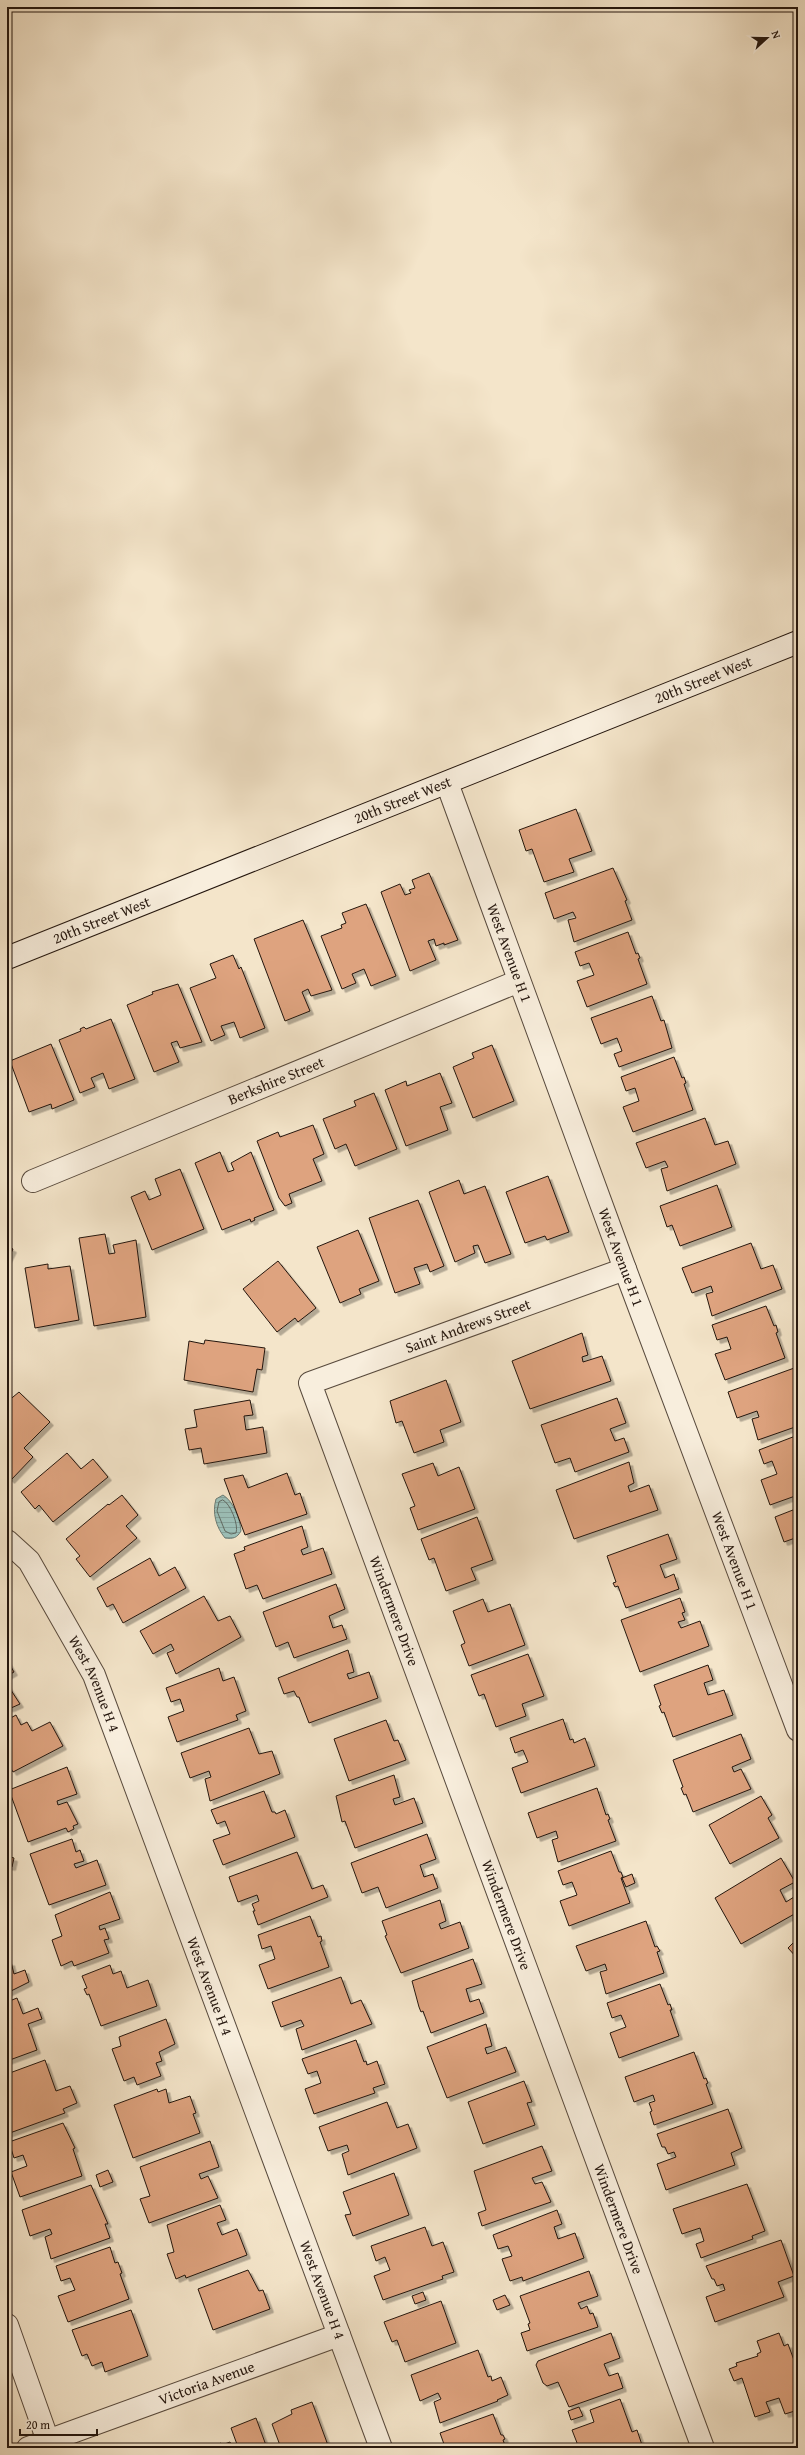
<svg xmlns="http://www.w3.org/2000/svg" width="805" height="2455" viewBox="0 0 805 2455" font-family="'Gentium Book Plus',serif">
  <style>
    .water { fill: url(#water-rules); stroke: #6c7b73 }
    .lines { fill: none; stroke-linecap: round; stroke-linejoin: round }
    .shore { stroke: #606a62; stroke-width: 1 }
    .building { fill: #dea37f; stroke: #24160e; filter: url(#shadow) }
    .minor-casing { stroke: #584a3d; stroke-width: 24 }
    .secondary-casing { stroke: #24160e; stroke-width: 24 }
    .minor { stroke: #f8eedd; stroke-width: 22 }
    .secondary { stroke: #f8eedd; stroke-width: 22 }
    .labels { text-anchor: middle; stroke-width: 4; stroke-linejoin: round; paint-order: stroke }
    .street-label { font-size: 15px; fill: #24160e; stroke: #f8eedd }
  </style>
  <defs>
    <pattern id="water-rules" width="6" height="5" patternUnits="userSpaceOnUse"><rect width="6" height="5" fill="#9cbfb7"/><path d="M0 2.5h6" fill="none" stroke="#86a39c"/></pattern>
    <filter id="shadow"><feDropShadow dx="3.5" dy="3.5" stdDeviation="0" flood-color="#0004"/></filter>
  </defs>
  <rect width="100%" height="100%" fill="#f4e5ca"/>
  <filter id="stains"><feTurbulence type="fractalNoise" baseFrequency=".005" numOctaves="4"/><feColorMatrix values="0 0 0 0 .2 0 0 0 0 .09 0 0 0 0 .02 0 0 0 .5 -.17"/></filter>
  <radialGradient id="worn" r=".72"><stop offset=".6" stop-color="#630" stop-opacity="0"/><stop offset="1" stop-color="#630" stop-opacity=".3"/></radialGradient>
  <path class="water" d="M 223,1495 C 234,1502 240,1519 241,1531 C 237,1538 233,1539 225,1538 C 216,1527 212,1513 216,1499 Z"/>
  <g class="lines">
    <path class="shore" d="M 223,1500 C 230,1503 239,1525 236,1533 L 231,1534 L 225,1531 L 217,1511 L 219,1502 Z"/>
  </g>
  <path class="building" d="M 576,809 L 592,851 L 569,859 L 574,872 L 544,882 L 532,849 L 526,851 L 519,830 Z
    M 613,868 L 627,900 L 625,901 L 632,920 L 574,942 L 568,920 L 576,918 L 573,912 L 554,919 L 545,893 Z
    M 429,873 L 458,940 L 444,945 L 444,943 L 436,946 L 434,939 L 428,941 L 436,960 L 410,971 L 381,892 L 400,884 L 405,895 L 411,893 L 409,890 L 415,888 L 412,880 Z
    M 366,904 L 396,976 L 371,986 L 364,969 L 352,974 L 356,983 L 342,989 L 321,936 L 342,928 L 341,925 L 346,923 L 342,913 Z
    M 303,920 L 332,990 L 311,996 L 308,989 L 302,992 L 310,1011 L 285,1021 L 254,939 Z
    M 628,932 L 636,954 L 638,953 L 640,958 L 638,959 L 647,984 L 587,1007 L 577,981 L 594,975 L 589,963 L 580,966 L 575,952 Z
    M 233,955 L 239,969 L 241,967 L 265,1028 L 240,1038 L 234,1022 L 221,1026 L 225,1035 L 211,1041 L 190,988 L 216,978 L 210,964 Z
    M 178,984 L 202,1042 L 180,1048 L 177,1041 L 171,1043 L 179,1062 L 154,1072 L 127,1005 L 153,994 L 152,992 Z
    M 652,996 L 661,1021 L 664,1020 L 672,1048 L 619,1067 L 614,1054 L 622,1051 L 617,1038 L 601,1044 L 591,1018 Z
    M 111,1019 L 135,1079 L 109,1089 L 103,1073 L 91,1078 L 95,1087 L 80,1093 L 59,1040 L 81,1031 L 80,1029 L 84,1027 L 86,1029 Z
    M 51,1044 L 74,1100 L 52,1109 L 51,1104 L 29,1112 L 10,1061 Z
    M 492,1045 L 514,1101 L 473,1118 L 453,1067 L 474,1058 L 472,1053 Z
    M 674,1057 L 682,1078 L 684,1077 L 686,1083 L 684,1084 L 693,1110 L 633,1132 L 623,1107 L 639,1101 L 635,1088 L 626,1091 L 621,1077 Z
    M 440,1073 L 452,1103 L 440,1107 L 448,1130 L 406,1146 L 385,1090 L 406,1081 L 407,1086 Z
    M 374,1093 L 397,1149 L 355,1166 L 346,1144 L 335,1149 L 323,1119 L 356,1106 L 354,1101 Z
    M 705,1118 L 715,1145 L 728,1141 L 736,1164 L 667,1191 L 661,1169 L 668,1167 L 665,1161 L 646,1168 L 636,1143 Z
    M 313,1125 L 324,1154 L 313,1159 L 322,1181 L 289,1194 L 292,1203 L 285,1206 L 279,1198 L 257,1141 L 278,1132 L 280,1137 Z
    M 220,1152 L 228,1172 L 234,1170 L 231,1163 L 251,1152 L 274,1210 L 254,1218 L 255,1220 L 251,1222 L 250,1219 L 222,1230 L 195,1163 Z
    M 180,1169 L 204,1229 L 152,1250 L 131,1197 L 145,1191 L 149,1200 L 161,1195 L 155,1179 Z
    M 548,1176 L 569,1232 L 547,1240 L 545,1236 L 525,1243 L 506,1192 Z
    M 459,1180 L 464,1194 L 485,1186 L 511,1254 L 485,1263 L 478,1245 L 473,1246 L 475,1253 L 455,1262 L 429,1192 Z
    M 717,1185 L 732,1227 L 680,1246 L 672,1225 L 667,1227 L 660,1206 Z
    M 418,1200 L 444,1266 L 430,1272 L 427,1264 L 414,1268 L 420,1284 L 395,1293 L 369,1218 Z
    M 358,1230 L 379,1281 L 359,1289 L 361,1294 L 340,1303 L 317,1247 Z
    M 105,1234 L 109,1254 L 115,1253 L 113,1245 L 136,1240 L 146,1317 L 94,1326 L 79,1238 Z
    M 751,1243 L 761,1269 L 773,1265 L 782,1289 L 712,1316 L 706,1294 L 713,1292 L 711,1286 L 692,1293 L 682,1268 Z
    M 7,1246 L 13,1249 L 7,1261 Z
    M 278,1261 L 316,1308 L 298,1322 L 295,1318 L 277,1332 L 243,1289 Z
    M 48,1264 L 48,1269 L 70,1266 L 79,1320 L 35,1328 L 25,1268 Z
    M 766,1306 L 774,1326 L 776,1325 L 778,1332 L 776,1333 L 785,1358 L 725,1380 L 715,1354 L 731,1349 L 727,1337 L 717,1340 L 712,1325 Z
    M 582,1333 L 588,1355 L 582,1357 L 583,1362 L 602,1356 L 611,1381 L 530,1409 L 512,1361 Z
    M 205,1340 L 265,1348 L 262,1370 L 257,1369 L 253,1392 L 184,1380 L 189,1341 L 204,1344 Z
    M 797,1367 L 798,1426 L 758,1440 L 752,1419 L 759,1417 L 757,1411 L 737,1418 L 728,1392 Z
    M 446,1380 L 461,1422 L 440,1430 L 444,1442 L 414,1453 L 402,1421 L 396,1423 L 390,1401 Z
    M 19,1392 L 50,1422 L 24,1448 L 33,1457 L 11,1480 L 7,1476 L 7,1402 Z
    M 617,1398 L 626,1423 L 610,1429 L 615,1441 L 624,1438 L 629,1452 L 575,1472 L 570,1458 L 555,1463 L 541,1425 Z
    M 250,1400 L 253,1415 L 244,1416 L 246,1430 L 263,1427 L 267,1453 L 204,1464 L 201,1448 L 189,1450 L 185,1429 L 197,1427 L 194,1410 Z
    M 798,1435 L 798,1495 L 770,1505 L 761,1480 L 777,1474 L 772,1461 L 764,1464 L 759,1450 Z
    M 67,1453 L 81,1469 L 93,1459 L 108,1477 L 53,1522 L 39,1505 L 35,1509 L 21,1492 Z
    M 629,1462 L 634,1483 L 628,1486 L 630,1492 L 649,1485 L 658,1510 L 574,1539 L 556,1490 Z
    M 433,1463 L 438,1476 L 459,1467 L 475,1509 L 418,1530 L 410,1508 L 415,1506 L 402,1474 Z
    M 287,1473 L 295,1495 L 300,1493 L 307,1514 L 245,1535 L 224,1479 L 243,1475 L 248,1488 Z
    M 122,1495 L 138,1515 L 126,1526 L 137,1538 L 90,1577 L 76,1559 L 80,1556 L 66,1539 L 108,1504 L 109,1505 Z
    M 798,1508 L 798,1537 L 784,1542 L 775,1517 Z
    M 477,1517 L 493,1560 L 471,1568 L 476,1580 L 446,1591 L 434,1558 L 429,1560 L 421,1539 Z
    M 302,1526 L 308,1547 L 301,1550 L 303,1555 L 323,1548 L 332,1574 L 263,1599 L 257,1585 L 246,1589 L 234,1554 L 245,1550 L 244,1547 Z
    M 668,1534 L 677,1559 L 660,1565 L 665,1578 L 674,1574 L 679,1589 L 626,1608 L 618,1586 L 615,1587 L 613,1583 L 616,1582 L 607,1556 Z
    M 150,1558 L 159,1576 L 175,1567 L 186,1588 L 123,1623 L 113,1604 L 107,1607 L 97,1588 Z
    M 336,1584 L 345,1609 L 329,1616 L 333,1628 L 342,1625 L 347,1639 L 294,1658 L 288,1642 L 276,1647 L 263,1612 Z
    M 204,1596 L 218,1621 L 230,1616 L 241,1637 L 176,1674 L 167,1653 L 174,1650 L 171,1644 L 153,1654 L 140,1631 Z
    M 680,1598 L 685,1612 L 682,1613 L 685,1620 L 678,1622 L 681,1628 L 700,1621 L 709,1646 L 640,1672 L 621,1620 Z
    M 483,1599 L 488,1612 L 510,1604 L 525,1645 L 469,1666 L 461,1645 L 465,1643 L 453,1611 Z
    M 348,1650 L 354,1672 L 347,1674 L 349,1679 L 369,1672 L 378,1698 L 309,1723 L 299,1697 L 297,1697 L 294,1691 L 284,1694 L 278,1678 Z
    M 528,1654 L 544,1696 L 522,1704 L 526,1716 L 496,1727 L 484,1694 L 479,1696 L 471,1675 Z
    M 7,1660 L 14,1672 L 7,1676 Z
    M 708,1665 L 713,1680 L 704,1683 L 708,1695 L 724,1690 L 733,1715 L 673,1737 L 664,1712 L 662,1713 L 659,1706 L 661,1705 L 654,1685 Z
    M 219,1668 L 223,1681 L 234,1677 L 246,1711 L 236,1715 L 238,1720 L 177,1742 L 168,1717 L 184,1711 L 180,1699 L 171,1702 L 166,1688 Z
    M 7,1684 L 20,1704 L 11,1708 L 7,1708 Z
    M 16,1715 L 21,1725 L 27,1722 L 32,1731 L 50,1722 L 63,1746 L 13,1772 L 9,1765 L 7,1765 L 7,1720 Z
    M 563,1719 L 570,1740 L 573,1739 L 574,1743 L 585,1738 L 595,1766 L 521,1793 L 512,1768 L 528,1762 L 523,1750 L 515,1753 L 510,1738 Z
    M 386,1720 L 394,1741 L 398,1740 L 406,1760 L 349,1781 L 334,1739 Z
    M 249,1728 L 259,1754 L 272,1751 L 280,1774 L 210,1801 L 205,1779 L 211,1777 L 209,1771 L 190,1778 L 181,1753 Z
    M 741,1734 L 751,1759 L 732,1767 L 734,1772 L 741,1769 L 751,1789 L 693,1812 L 686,1794 L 684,1795 L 681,1788 L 683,1787 L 673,1760 Z
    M 67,1767 L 77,1794 L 57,1801 L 58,1805 L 67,1802 L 78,1824 L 73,1826 L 74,1829 L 68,1832 L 66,1828 L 28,1842 L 9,1790 Z
    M 394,1775 L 400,1797 L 393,1799 L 395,1805 L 414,1798 L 423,1823 L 355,1848 L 345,1821 L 342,1822 L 336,1796 Z
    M 597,1788 L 606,1815 L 608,1814 L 610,1819 L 608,1820 L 616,1841 L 558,1862 L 552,1840 L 558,1838 L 556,1831 L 537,1838 L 528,1813 Z
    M 264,1791 L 272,1812 L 275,1812 L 276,1814 L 285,1810 L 295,1837 L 223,1865 L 213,1840 L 230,1834 L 225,1821 L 217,1824 L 211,1810 Z
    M 761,1796 L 772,1815 L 768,1818 L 779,1838 L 730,1864 L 709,1825 Z
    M 427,1834 L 436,1859 L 420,1865 L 424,1877 L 433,1874 L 438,1888 L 386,1908 L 378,1887 L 362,1893 L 351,1863 Z
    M 72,1839 L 76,1852 L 80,1850 L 84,1861 L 74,1864 L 76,1868 L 97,1860 L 106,1885 L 49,1905 L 30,1854 Z
    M 611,1851 L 619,1872 L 621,1872 L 623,1877 L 621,1878 L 630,1903 L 569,1926 L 560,1901 L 577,1895 L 572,1882 L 563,1885 L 558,1871 Z
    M 297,1852 L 312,1889 L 323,1885 L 328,1897 L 258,1925 L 253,1911 L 255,1911 L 252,1904 L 259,1901 L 257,1895 L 238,1902 L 229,1877 Z
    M 7,1856 L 14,1858 L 12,1867 L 7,1866 Z
    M 781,1858 L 795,1882 L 780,1890 L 786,1902 L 794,1897 L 798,1904 L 798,1912 L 741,1944 L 715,1898 Z
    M 632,1874 L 635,1883 L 626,1887 L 622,1878 Z
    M 110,1892 L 120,1919 L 99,1926 L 100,1930 L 105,1928 L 109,1939 L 104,1940 L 109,1953 L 74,1966 L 72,1961 L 61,1966 L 52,1940 L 62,1936 L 55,1915 Z
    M 440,1900 L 446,1921 L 439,1924 L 441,1929 L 460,1922 L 469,1948 L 401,1973 L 385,1936 L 387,1935 L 382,1921 Z
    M 310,1916 L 318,1937 L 321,1936 L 322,1941 L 320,1942 L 329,1967 L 268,1989 L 259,1965 L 275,1959 L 271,1946 L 262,1949 L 258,1935 Z
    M 646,1921 L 655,1947 L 657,1946 L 660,1951 L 657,1952 L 664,1973 L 606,1994 L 600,1972 L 607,1970 L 605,1964 L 586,1971 L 576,1946 Z
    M 798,1938 L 798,1959 L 788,1948 Z
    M 7,1958 L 9,1963 L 11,1962 L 14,1974 L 25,1970 L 29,1982 L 7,1993 Z
    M 473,1959 L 482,1984 L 466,1989 L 470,2002 L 479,1999 L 484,2013 L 431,2033 L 423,2011 L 421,2012 L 419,2007 L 412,1981 Z
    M 110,1965 L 113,1974 L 121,1971 L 127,1988 L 148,1980 L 157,2006 L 101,2026 L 89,1994 L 87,1995 L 84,1989 L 87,1988 L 82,1976 Z
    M 341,1977 L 351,2004 L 361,2000 L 372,2024 L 302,2050 L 296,2029 L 304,2026 L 301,2020 L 281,2027 L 272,2002 Z
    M 660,1984 L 668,2005 L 670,2004 L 672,2010 L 670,2010 L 679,2036 L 619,2058 L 610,2033 L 626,2027 L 621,2015 L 612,2018 L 607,2003 Z
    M 17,1998 L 23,2014 L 38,2008 L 42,2019 L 28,2024 L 37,2050 L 7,2061 L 7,2002 Z
    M 166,2019 L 175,2044 L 159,2052 L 162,2061 L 156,2063 L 161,2076 L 137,2085 L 134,2077 L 124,2081 L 112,2049 L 121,2046 L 119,2037 Z
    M 486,2024 L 492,2046 L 485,2048 L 487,2054 L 506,2047 L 516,2072 L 447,2098 L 427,2047 Z
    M 356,2040 L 364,2062 L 366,2061 L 367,2065 L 377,2061 L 385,2084 L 373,2088 L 375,2093 L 314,2114 L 305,2089 L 321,2083 L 317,2071 L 308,2074 L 302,2059 Z
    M 694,2052 L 704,2079 L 706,2078 L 708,2083 L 706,2084 L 713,2104 L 654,2125 L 650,2112 L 652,2111 L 649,2103 L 655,2101 L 653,2095 L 634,2102 L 625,2077 Z
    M 45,2060 L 56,2091 L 70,2086 L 77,2103 L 63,2109 L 65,2113 L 7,2134 L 7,2074 Z
    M 524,2081 L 532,2102 L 527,2103 L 535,2125 L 483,2144 L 468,2102 Z
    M 157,2089 L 158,2092 L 166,2089 L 169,2103 L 190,2096 L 196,2113 L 193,2114 L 200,2133 L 133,2158 L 114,2105 Z
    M 387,2102 L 397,2128 L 408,2124 L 417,2148 L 348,2175 L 342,2154 L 349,2151 L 347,2145 L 328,2151 L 319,2127 Z
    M 728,2109 L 742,2148 L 731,2153 L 735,2165 L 666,2190 L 657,2164 L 676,2157 L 674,2152 L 668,2154 L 665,2147 L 662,2147 L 657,2134 Z
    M 63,2123 L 75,2148 L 73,2149 L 82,2176 L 20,2197 L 11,2172 L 27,2166 L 23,2155 L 14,2158 L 9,2142 Z
    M 210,2141 L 219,2167 L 199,2174 L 201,2179 L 208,2176 L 218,2198 L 149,2223 L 140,2199 L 150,2196 L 140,2167 Z
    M 542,2146 L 552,2171 L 532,2178 L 535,2184 L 542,2182 L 551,2202 L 482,2226 L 478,2213 L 486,2210 L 474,2171 Z
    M 108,2170 L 113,2182 L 100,2187 L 96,2175 Z
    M 394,2173 L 409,2215 L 353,2236 L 345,2215 L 351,2214 L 343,2192 Z
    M 747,2184 L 765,2231 L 752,2236 L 753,2239 L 701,2258 L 696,2244 L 704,2241 L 700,2228 L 682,2234 L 673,2209 Z
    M 91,2185 L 108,2224 L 105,2224 L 110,2238 L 51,2259 L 45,2237 L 52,2234 L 50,2229 L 30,2236 L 22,2210 Z
    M 220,2205 L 226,2220 L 217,2223 L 222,2235 L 237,2229 L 247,2255 L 186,2278 L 185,2275 L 176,2279 L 167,2254 L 174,2252 L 167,2225 Z
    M 557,2210 L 562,2224 L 554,2227 L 558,2239 L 575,2233 L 584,2258 L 523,2281 L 522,2277 L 510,2281 L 502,2259 L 512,2256 L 508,2246 L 498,2249 L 493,2235 Z
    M 425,2227 L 432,2246 L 443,2242 L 454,2272 L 442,2276 L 443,2279 L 383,2300 L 374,2276 L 390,2270 L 385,2257 L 376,2261 L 371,2246 Z
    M 781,2240 L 794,2276 L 778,2282 L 784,2297 L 715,2322 L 706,2297 L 725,2290 L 723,2284 L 717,2286 L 714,2279 L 712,2279 L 706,2266 Z
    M 110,2247 L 115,2263 L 118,2262 L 122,2273 L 120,2274 L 129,2299 L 68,2322 L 58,2296 L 75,2290 L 70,2278 L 61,2281 L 56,2266 Z
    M 248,2270 L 259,2291 L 263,2290 L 270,2309 L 213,2330 L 198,2289 Z
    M 589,2271 L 598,2296 L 578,2303 L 581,2309 L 587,2306 L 590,2314 L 593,2313 L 598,2327 L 527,2351 L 521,2333 L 530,2330 L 528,2324 L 530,2323 L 520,2296 Z
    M 423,2292 L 426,2300 L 415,2304 L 412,2296 Z
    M 505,2295 L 510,2305 L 497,2310 L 493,2300 Z
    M 441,2301 L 456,2343 L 405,2362 L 397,2340 L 392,2342 L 384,2322 Z
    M 131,2310 L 148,2356 L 105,2372 L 102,2362 L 92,2366 L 87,2354 L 82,2356 L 72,2330 Z
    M 611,2333 L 620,2358 L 604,2364 L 609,2376 L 618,2373 L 623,2388 L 569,2407 L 558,2382 L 547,2386 L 543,2383 L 536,2365 L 538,2361 Z
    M 779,2333 L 784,2346 L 788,2344 L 798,2371 L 798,2410 L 785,2414 L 779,2398 L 766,2402 L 770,2412 L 755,2417 L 742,2378 L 734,2381 L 729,2369 L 737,2366 L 736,2363 L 758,2356 L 757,2354 L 761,2352 L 757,2341 Z
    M 478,2350 L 488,2377 L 491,2376 L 492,2381 L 501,2377 L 508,2395 L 497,2400 L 498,2401 L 440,2423 L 434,2402 L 441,2399 L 438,2393 L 420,2401 L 411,2375 Z
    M 620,2399 L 632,2432 L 637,2430 L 643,2448 L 579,2448 L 572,2430 L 594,2422 L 590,2410 Z
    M 312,2402 L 329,2448 L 281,2448 L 272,2424 L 292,2414 L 291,2410 Z
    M 579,2407 L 583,2416 L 571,2420 L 568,2411 Z
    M 493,2414 L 501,2435 L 503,2435 L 505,2439 L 503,2440 L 506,2448 L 456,2448 L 454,2444 L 445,2447 L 440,2433 Z
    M 256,2418 L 267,2448 L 236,2448 L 238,2447 L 231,2428 Z
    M 230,2442 L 233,2448 L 208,2448 L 221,2443 L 222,2445 Z"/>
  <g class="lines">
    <defs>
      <g id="minor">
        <path id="s1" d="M 447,783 L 625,1269 L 798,1730"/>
        <path id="s2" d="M 33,1181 L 519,981"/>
        <path id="s3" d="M 625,1269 L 310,1383 L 703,2448"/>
        <path id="s4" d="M 7,1541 L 29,1561 L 94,1675 L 381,2448"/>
        <path d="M 7,2325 L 48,2441"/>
        <path id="s5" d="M 28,2448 L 339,2335"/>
      </g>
      <g id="secondary">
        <path id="s6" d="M 7,958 L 798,642"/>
      </g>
    </defs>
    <use href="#minor" class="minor-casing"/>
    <use href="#secondary" class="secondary-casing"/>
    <use href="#minor" class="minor"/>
    <use href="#secondary" class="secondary"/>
  </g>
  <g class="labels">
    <g class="street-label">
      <text dy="5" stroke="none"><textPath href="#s6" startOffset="750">20th Street West</textPath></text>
      <text dy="5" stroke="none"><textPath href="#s6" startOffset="426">20th Street West</textPath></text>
      <text dy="5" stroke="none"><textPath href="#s6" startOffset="102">20th Street West</textPath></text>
      <text dy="5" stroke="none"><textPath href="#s1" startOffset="181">West Avenue H 1</textPath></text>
      <text dy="5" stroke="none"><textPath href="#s2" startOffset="263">Berkshire Street</textPath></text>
      <text dy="5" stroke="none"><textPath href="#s1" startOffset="505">West Avenue H 1</textPath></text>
      <text transform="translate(468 1326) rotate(-20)" y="5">Saint Andrews Street</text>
      <text dy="5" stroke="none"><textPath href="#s1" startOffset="829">West Avenue H 1</textPath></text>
      <text dy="5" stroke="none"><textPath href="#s3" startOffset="578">Windermere Drive</textPath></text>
      <text dy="5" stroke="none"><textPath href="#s4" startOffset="169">West Avenue H 4</textPath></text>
      <text dy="5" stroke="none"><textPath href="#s3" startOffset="902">Windermere Drive</textPath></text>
      <text dy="5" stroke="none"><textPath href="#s4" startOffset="493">West Avenue H 4</textPath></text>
      <text dy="5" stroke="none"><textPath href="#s3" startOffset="1226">Windermere Drive</textPath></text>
      <text dy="5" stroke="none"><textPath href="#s4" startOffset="817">West Avenue H 4</textPath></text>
      <text dy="5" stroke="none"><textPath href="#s5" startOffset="190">Victoria Avenue</textPath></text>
    </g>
  </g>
  <rect width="805" height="2455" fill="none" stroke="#f4e5ca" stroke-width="24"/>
  <rect x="8" y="8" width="789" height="2439" fill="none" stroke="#24160e" stroke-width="2"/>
  <rect x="12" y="12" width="781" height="2431" fill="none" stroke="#24160e"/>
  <g transform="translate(767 38) rotate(69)" stroke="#f8eedd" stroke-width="3" paint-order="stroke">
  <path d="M0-3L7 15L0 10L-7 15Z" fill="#24160e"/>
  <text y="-6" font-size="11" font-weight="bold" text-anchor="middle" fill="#24160e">N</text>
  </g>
  <path d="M20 2429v6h77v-6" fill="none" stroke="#24160e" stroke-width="2"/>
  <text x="26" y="2429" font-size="12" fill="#24160e" stroke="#f8eedd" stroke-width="3" paint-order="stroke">20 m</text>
  <rect width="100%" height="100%" filter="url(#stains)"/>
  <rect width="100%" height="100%" fill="url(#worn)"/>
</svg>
